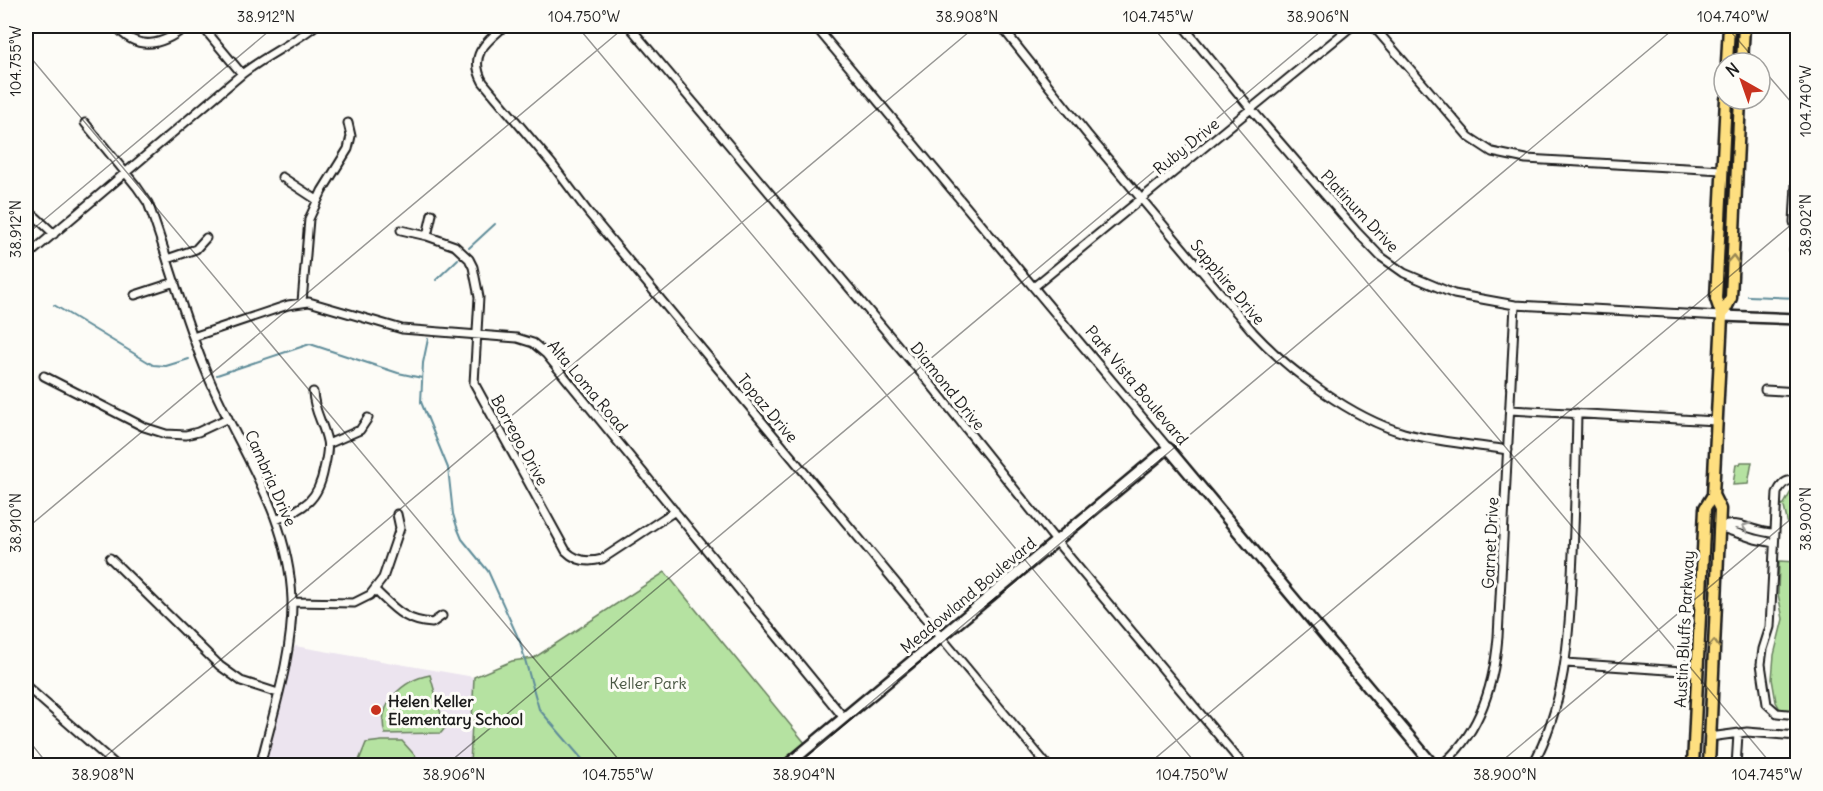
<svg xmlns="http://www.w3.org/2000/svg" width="1823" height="791" viewBox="0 0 1823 791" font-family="Delius,sans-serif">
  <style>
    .built { fill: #ece4ef }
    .green { fill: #b5e2a1; stroke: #687f5e; stroke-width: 1.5 }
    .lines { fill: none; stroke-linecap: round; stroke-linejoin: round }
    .stream { stroke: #5f8c99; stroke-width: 2 }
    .street-casing { stroke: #1c1c1c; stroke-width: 11 }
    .secondary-casing { stroke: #1c1c1c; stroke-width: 14 }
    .primary-casing { stroke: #1c1c1c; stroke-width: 15 }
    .street { stroke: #fdfcf7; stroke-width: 7 }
    .secondary { stroke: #fdfcf7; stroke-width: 9 }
    .primary { stroke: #fedf80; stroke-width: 10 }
    .oneway { stroke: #988753 }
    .oneway2 { stroke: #989794 }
    .ticks { fill: none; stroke: #1c1c1c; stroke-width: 1.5; stroke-opacity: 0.45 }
    .poi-dot { fill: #c8321e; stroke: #fdfcf7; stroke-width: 2 }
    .labels { text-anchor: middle; stroke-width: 6; stroke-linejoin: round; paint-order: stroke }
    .street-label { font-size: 16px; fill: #1c1c1c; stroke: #fdfcf7 }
    .park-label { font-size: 16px; fill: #4a5744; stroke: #fdfcf7 }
    .poi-label { font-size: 16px; font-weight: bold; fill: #1c1c1c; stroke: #fdfcf7; text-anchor: start }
    .neatline { fill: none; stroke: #1c1c1c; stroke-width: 2 }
    .ticks-label { font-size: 15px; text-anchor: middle; fill: #1c1c1c }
  </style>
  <rect width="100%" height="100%" fill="#fdfcf7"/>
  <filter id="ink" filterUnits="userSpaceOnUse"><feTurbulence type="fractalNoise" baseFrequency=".0167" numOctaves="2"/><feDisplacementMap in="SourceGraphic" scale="12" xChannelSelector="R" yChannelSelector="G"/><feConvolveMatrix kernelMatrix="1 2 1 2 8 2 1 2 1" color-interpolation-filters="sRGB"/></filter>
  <g filter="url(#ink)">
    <path class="built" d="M 295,646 L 474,677 L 470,765 L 265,766 Z"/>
    <path class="green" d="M 1741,462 L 1752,462 L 1748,484 L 1733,485 L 1736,464 L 1740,464 Z
      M 1793,488 L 1797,490 L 1797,518 L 1793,518 L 1792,525 L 1788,525 L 1784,507 L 1780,505 L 1784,504 Z
      M 1779,561 L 1797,562 L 1797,711 L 1780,709 L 1776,702 L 1772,679 L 1774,655 L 1783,619 L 1778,594 Z
      M 665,572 L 805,743 L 778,765 L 470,765 L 474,677 L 512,661 L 534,658 Z
      M 430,675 L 445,728 L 441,733 L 385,734 C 376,704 403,680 430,675 Z
      M 382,741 L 402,741 L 419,760 L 418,765 L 364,766 L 358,763 L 366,743 Z"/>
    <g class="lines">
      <path class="stream" d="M 469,248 L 495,224
        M 436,280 L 458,259
        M 1748,296 L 1798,298
        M 54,305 L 153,365 L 166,366 L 189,359
        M 428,339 L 423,363 L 421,402 L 448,468 L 453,514 L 457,527 L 462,539 L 488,571 L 520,642 L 539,709 L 588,766
        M 217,375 L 310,344 L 398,373 L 422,378"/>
      <defs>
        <path id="street" d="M 116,26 C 138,53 163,45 187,26
          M 202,26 L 242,74
          M 505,26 C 486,42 468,55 483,82 L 552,164 L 588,212 L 1048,766
          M 629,26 L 932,386 L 1056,541 L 1244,766
          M 815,26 L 1168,448
          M 1001,26 L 1087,134 L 1253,332 C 1289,371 1352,418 1404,433 C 1438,442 1474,445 1508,450
          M 1183,26 L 1252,110 L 1357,232 L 1380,256 L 1404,273 L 1454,294 L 1515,305 L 1722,316
          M 1373,26 L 1469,137 L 1492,152 L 1526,159 L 1722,170
          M 85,123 L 137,187 L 148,203 C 169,260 184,320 208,376 C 240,452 289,514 292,600 C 293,654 273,713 260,766
          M 1798,147 L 1794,222 L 1798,236
          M 282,177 L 317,200
          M 26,210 L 36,217 L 54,234
          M 401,230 L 427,236 L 455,246 L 469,259 L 473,267 L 479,297 L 474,383 L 566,551 C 576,561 588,563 602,559 L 675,511
          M 427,236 L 432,214
          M 1794,250 L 1798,246
          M 26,257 L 242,74 C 265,56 292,44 315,26
          M 167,259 L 196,249 L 206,238
          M 1035,286 L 1352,26
          M 135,295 L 175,282
          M 302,302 L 309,219 L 322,191 L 348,149 L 351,136 L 348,123
          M 193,337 L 288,305 L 309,302 L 402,329 L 517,338 L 533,343 L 546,354 L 844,718
          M 44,376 L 144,427 L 166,434 L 186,435 L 198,432 L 228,418
          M 1765,390 L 1798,392
          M 1510,410 L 1717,421
          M 328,444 L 360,430 L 368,418
          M 1798,481 C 1787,478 1781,484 1777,493 L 1770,627 L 1763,649 L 1761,664 L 1767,704 L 1777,713 L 1798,715
          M 276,520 C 305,507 318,501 324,469 C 326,460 329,449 327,441 C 323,422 314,412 313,392
          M 1719,527 C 1741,519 1752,533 1774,533
          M 1719,527 L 1755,539 L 1774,543
          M 110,558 L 220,666 L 241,681 L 278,693
          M 376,591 C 395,609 404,621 432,623 L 442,616
          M 292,602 L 354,603 L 370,595 L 383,578 L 400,528 L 397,514
          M 1566,663 L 1697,672
          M 26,686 L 117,766
          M 1710,737 L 1747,732 L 1798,736
          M 1440,766 C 1479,735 1494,685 1498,637 L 1515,305
          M 1532,766 C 1565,706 1569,640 1572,574 C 1575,520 1576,466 1577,413
          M 1736,766 L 1738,734"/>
        <path id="secondary" d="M 1722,316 L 1798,319
          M 786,766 L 1168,448 L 1434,766"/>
        <path id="primary" d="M 1727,63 L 1729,26
          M 1742,63 L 1744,26
          M 1722,316 L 1716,299 L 1726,99
          M 1693,766 L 1705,508 L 1713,495
          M 1709,766 L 1720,509 L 1713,495 L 1722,316 L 1731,298 L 1740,99"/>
      </defs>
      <use href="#street" class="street-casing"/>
      <use href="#secondary" class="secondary-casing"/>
      <use href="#primary" class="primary-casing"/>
      <use href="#street" class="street"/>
      <use href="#secondary" class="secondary"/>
      <use href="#primary" class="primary"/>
    </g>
    <defs><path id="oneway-chevron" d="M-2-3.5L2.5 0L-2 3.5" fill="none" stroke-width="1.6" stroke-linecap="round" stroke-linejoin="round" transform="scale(1.5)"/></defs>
    <g class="oneway">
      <use href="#oneway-chevron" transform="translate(1733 259) rotate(-87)"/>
      <use href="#oneway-chevron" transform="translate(1714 644) rotate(-88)"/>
    </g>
    <use class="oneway2" href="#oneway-chevron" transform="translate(1746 527) rotate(-160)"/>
  </g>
  <path class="ticks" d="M 577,26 L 1198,766M 1152,26 L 1773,766M 1726,26 L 1758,63M 26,52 L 624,766M 1760,66 L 1798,110M 26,235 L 275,26M 26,529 L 626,26M 26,737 L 49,766M 94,766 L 976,26M 445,766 L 1327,26M 795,766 L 1677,26M 1146,766 L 1798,219M 1496,766 L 1798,513"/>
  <circle class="poi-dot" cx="376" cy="710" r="6"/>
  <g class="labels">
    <g class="street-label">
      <text transform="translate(1186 146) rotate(-39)" y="6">Ruby Drive</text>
      <text transform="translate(1360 211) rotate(47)" y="6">Platinum Drive</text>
      <text transform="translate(1228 282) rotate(50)" y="6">Sapphire Drive</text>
      <text transform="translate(1137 385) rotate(50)" y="6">Park Vista Boulevard</text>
      <text transform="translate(588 386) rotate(50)" y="6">Alta Loma Road</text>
      <text transform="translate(948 386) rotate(51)" y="6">Diamond Drive</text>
      <text transform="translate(768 408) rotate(50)" y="6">Topaz Drive</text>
      <text transform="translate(520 440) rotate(61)" y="6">Borrego Drive</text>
      <text transform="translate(271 478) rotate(66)" y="6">Cambria Drive</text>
      <text transform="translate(1490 543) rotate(-87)" y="6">Garnet Drive</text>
      <text transform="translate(968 595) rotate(-40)" y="6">Meadowland Boulevard</text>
      <text transform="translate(1684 629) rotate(-87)" y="6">Austin Bluffs Parkway</text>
    </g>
    <g class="park-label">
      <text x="648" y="689">Keller Park</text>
    </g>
    <g class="poi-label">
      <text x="388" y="707">Helen Keller<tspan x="388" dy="18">Elementary School</tspan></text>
    </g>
  </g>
  <rect width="1823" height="791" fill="none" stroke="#fdfcf7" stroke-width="66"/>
  <g transform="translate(1742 81) rotate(320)"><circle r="28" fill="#fdfcf7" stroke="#a3a29f" stroke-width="1.5"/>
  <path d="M0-4.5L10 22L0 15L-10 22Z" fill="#c8321e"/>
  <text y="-9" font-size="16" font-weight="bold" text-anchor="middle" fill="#1c1c1c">N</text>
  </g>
  <rect x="33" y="33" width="1757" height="725" class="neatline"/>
  <g class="ticks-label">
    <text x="266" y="22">38.912°N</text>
    <text x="584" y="22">104.750°W</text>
    <text x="967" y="22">38.908°N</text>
    <text x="1158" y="22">104.745°W</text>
    <text x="1318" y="22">38.906°N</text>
    <text x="1733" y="22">104.740°W</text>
    <text transform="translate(16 61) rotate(-90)" y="5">104.755°W</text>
    <text transform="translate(1806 101) rotate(-90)" y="5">104.740°W</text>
    <text transform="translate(1806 225) rotate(-90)" y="5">38.902°N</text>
    <text transform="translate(16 229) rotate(-90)" y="5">38.912°N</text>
    <text transform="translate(1806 519) rotate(-90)" y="5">38.900°N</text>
    <text transform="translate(16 523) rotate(-90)" y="5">38.910°N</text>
    <text x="103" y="780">38.908°N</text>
    <text x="454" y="780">38.906°N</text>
    <text x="618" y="780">104.755°W</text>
    <text x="804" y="780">38.904°N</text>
    <text x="1192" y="780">104.750°W</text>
    <text x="1505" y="780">38.900°N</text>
    <text x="1767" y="780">104.745°W</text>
  </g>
</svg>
